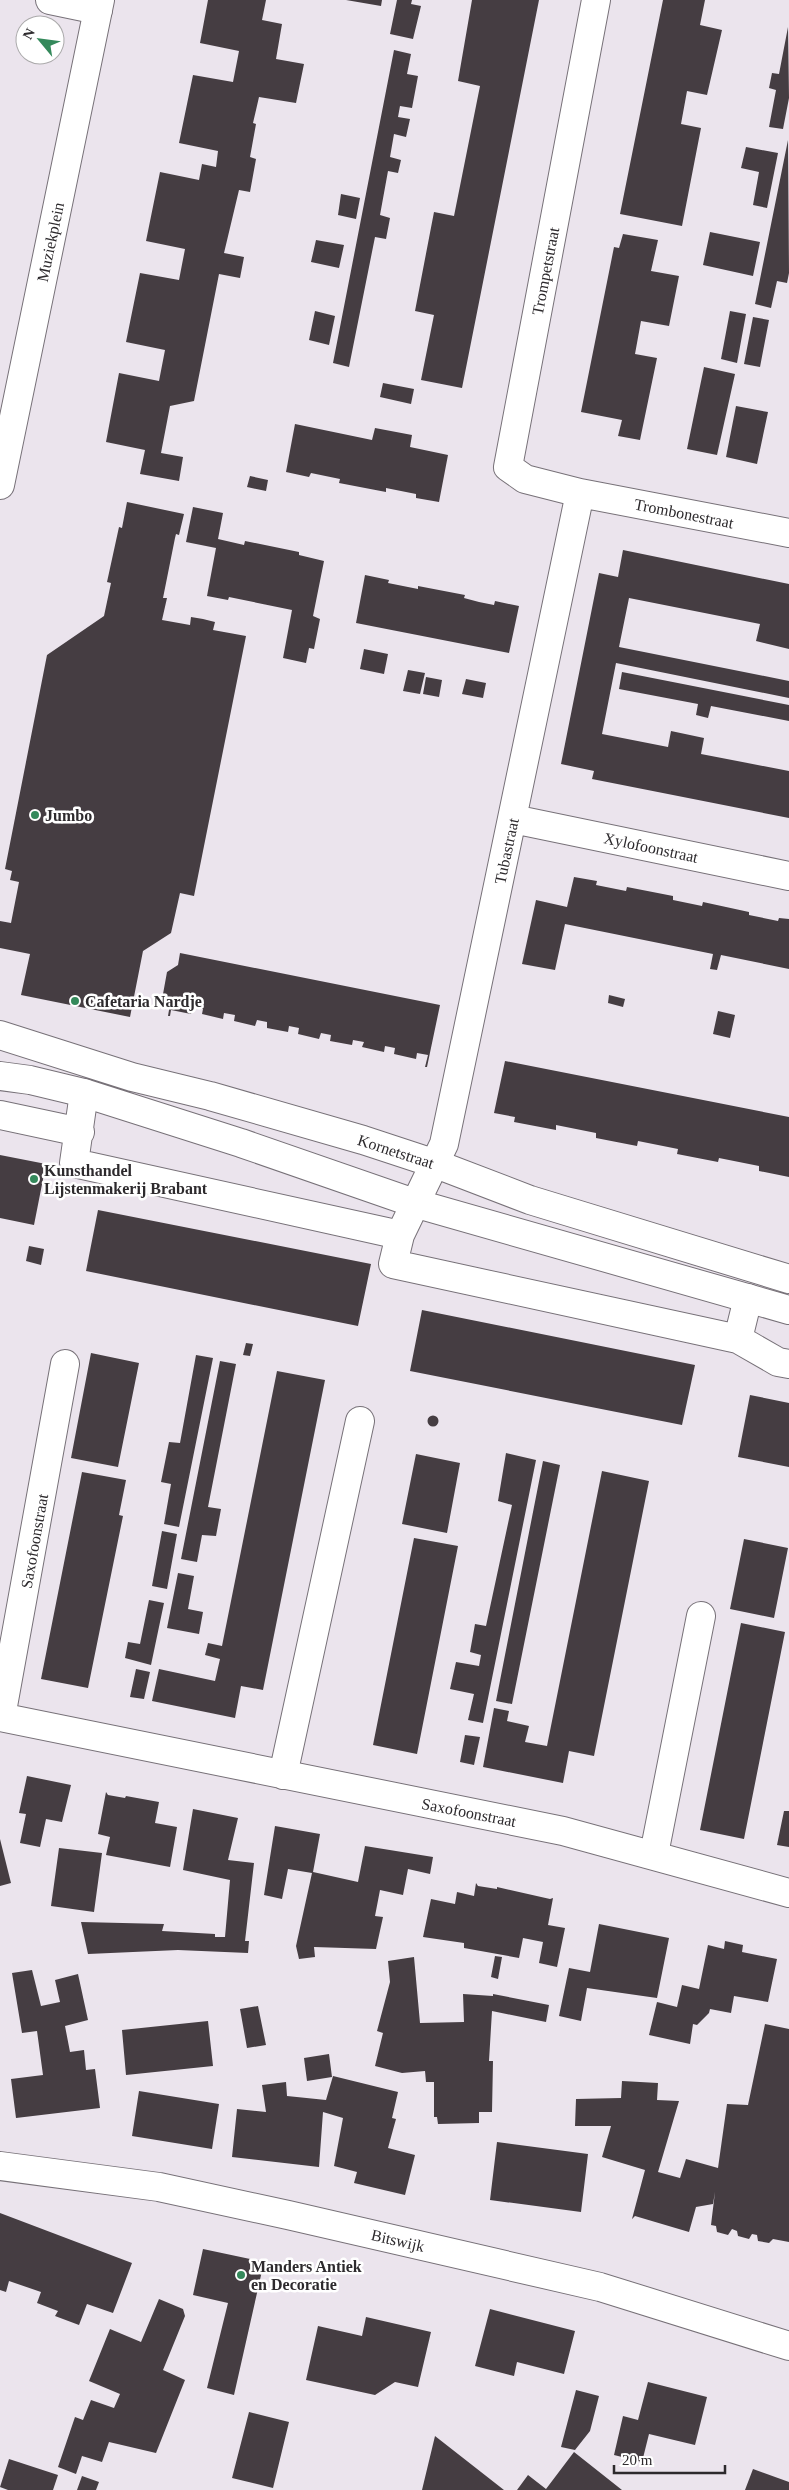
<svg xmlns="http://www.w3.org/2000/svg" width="789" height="2490" viewBox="0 0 789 2490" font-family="Georgia,serif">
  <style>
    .building { fill: #453d42 }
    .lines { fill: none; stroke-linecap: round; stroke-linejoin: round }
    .street-casing { stroke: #777178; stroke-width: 30 }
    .secondary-casing { stroke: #777178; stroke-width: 30 }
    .street { stroke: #fff; stroke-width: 28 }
    .secondary { stroke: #fff; stroke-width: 28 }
    .poi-dot { fill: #34895b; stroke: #fff; stroke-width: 2 }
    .labels { text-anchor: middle; stroke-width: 5; stroke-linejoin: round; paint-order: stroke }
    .street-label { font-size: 16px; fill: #2d2a2d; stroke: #fff }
    .poi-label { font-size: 16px; font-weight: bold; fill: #2d2a2d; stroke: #fff; text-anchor: start }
  </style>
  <rect width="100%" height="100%" fill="#ebe4ed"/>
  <path class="building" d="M 208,0 L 266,0 L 262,20 L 282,24 L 276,59 L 304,64 L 296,103 L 259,97 L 253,123 L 256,124 L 250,157 L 256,159 L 250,192 L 239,190 L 224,253 L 244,257 L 240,278 L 219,274 L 194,401 L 170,406 L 161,453 L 183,457 L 179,481 L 140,474 L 145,450 L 106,442 L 119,373 L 159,381 L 165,350 L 126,342 L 140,273 L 179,280 L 185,249 L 146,241 L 160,172 L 199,180 L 202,164 L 216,167 L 218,151 L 179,143 L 193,75 L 233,82 L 239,51 L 200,43 Z
    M 346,0 L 382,0 L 381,6 Z
    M 397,0 L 412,0 L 411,4 L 421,6 L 413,39 L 390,34 Z
    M 472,0 L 539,0 L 462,388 L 421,380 L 434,315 L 415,311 L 434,212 L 454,216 L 480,86 L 458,81 Z
    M 663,0 L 705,0 L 700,25 L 722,30 L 707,95 L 687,91 L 681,124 L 701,128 L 682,226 L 620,214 Z
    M 788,27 L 789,98 L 783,129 L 769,127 L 776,90 L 769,88 L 772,73 L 779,74 Z
    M 394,50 L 411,54 L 407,74 L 418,76 L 412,108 L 400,106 L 398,117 L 410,119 L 406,137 L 394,134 L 390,157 L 401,160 L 398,173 L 388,171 L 380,215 L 390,218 L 386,239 L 375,237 L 349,367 L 333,363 Z
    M 788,140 L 789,273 L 787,283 L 777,281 L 771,308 L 755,304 Z
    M 746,147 L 778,153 L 767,208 L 753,205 L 759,172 L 741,168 Z
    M 341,194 L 360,198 L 356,219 L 338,215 Z
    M 710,232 L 760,242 L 753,276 L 703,265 Z
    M 623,234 L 658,240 L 651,271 L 679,276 L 669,326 L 641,321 L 635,354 L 657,358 L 640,440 L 618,436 L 622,420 L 581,412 L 614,247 L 619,248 Z
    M 316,240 L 344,245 L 339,268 L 311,262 Z
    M 315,311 L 335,316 L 329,345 L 309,340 Z
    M 730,311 L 746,314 L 737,363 L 721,359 Z
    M 753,317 L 769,320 L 760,367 L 744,364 Z
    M 704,367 L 735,374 L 717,455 L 687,449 Z
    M 383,383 L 414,389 L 411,404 L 380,397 Z
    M 736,406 L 768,412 L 757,464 L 726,457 Z
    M 295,424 L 372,440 L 375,428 L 412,435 L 410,447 L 448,455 L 439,502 L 416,498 L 416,494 L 386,488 L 386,492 L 339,483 L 340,479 L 311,473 L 309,477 L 286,472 Z
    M 250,476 L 268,480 L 266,491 L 247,487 Z
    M 127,502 L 184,514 L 179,535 L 176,534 L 175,538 L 163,598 L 167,598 L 162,620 L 190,625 L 191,617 L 203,619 L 215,622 L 213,630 L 246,636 L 194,896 L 180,893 L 171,933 L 143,951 L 130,1017 L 21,995 L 30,954 L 0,948 L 0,921 L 11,923 L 19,882 L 10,880 L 12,871 L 5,869 L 47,655 L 104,616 L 111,583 L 107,582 L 119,527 L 122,528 Z
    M 193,507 L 223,513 L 218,539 L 244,545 L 245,541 L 299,552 L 299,555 L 324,561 L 313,616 L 320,619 L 314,649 L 309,648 L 306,663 L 283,658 L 292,610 L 229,597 L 228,600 L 207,596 L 216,548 L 186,542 Z
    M 623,550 L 789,584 L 789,649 L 756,641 L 760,624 L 629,598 L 619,647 L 789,681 L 789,698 L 616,663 L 602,734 L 668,747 L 671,731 L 704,738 L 701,754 L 789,771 L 789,818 L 592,779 L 594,771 L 561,764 L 599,573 L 618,577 Z
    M 365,575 L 389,580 L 388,583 L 418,589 L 418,586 L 465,595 L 464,598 L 479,602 L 494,605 L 495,601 L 519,606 L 509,653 L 356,623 Z
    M 364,649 L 388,654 L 384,674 L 360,669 Z
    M 408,670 L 425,673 L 420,694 L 403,691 Z
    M 622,672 L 789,705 L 789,721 L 711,706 L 708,718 L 696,715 L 698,704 L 619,689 Z
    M 426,677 L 442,680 L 439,697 L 423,694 Z
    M 466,679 L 486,683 L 483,698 L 462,694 Z
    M 574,877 L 597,881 L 596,885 L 626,891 L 627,887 L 673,896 L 673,900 L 702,906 L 703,902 L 749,912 L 749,915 L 778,921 L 779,918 L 789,919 L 789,969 L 721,955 L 717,970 L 710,969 L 713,954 L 565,924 L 555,970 L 522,964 L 536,900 L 567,907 Z
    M 180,953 L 440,1005 L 427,1067 L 425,1067 L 428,1055 L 417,1053 L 416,1059 L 394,1054 L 395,1048 L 385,1046 L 384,1052 L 362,1047 L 364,1042 L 353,1040 L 352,1045 L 330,1041 L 331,1035 L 321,1033 L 319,1039 L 298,1034 L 299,1028 L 289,1026 L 288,1032 L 267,1028 L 267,1022 L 257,1020 L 255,1026 L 234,1021 L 235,1015 L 224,1013 L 223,1019 L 202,1014 L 203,1009 L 193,1007 L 191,1014 L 171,1010 L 170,1016 L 168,1016 L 170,1004 L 163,994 L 167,972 L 178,965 Z
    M 609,995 L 625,999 L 623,1007 L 608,1003 Z
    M 718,1011 L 735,1015 L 730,1038 L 713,1034 Z
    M 505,1061 L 789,1117 L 789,1177 L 759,1171 L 759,1166 L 719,1158 L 718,1162 L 677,1154 L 678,1149 L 638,1141 L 637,1146 L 596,1138 L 596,1133 L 556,1125 L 556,1130 L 514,1122 L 515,1117 L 494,1113 Z
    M 0,1155 L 46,1164 L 34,1225 L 0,1218 Z
    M 98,1210 L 371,1264 L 358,1326 L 86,1271 Z
    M 29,1246 L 44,1249 L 41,1265 L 26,1261 Z
    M 422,1310 L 695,1365 L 682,1425 L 410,1371 Z
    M 246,1343 L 253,1344 L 250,1356 L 243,1355 Z
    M 91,1353 L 139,1363 L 118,1467 L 71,1458 Z
    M 196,1355 L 213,1358 L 179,1527 L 164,1524 L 171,1484 L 161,1482 L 169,1442 L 180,1443 Z
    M 220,1361 L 236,1364 L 208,1507 L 221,1509 L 216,1536 L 202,1535 L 197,1562 L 181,1559 Z
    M 277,1371 L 325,1380 L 263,1690 L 241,1686 L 235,1718 L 152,1701 L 159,1669 L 215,1681 L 220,1659 L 205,1655 L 208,1643 L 222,1646 Z
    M 750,1395 L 789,1403 L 789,1467 L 738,1457 Z
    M427.5 1421a5.5 5.5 0 1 1 11 0a5.5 5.5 0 1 1-11 0Z
    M 506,1453 L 536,1460 L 483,1723 L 468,1720 L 474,1694 L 450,1689 L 456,1662 L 479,1666 L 481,1655 L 470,1652 L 475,1624 L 486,1626 L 512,1505 L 498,1501 Z
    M 416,1454 L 460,1463 L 447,1533 L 402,1524 Z
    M 543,1461 L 560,1465 L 512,1704 L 496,1701 Z
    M 602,1471 L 649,1481 L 594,1756 L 569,1751 L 563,1783 L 483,1767 L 494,1708 L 509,1711 L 507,1721 L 529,1726 L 525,1742 L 547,1746 Z
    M 82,1472 L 126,1480 L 119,1515 L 123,1516 L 88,1688 L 41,1679 Z
    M 162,1531 L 177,1534 L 167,1589 L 152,1586 Z
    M 414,1538 L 458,1546 L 417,1754 L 373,1745 Z
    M 744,1539 L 788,1548 L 774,1618 L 730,1609 Z
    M 178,1573 L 194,1576 L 188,1609 L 203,1612 L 199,1634 L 167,1628 Z
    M 149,1600 L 164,1603 L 151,1665 L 125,1658 L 128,1642 L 140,1644 Z
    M 741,1623 L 785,1632 L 744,1839 L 700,1830 Z
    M 136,1669 L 150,1672 L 144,1699 L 130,1697 Z
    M 465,1735 L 480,1737 L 474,1765 L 460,1762 Z
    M 27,1776 L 71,1785 L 62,1822 L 46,1819 L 40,1847 L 20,1843 L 26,1814 L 19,1813 Z
    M 106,1792 L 108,1795 L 125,1798 L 126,1796 L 159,1802 L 155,1823 L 177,1827 L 170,1867 L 106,1855 L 110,1837 L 98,1834 Z
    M 193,1809 L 238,1818 L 228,1860 L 254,1863 L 245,1941 L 249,1941 L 248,1953 L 178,1950 L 88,1954 L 81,1922 L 164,1924 L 162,1931 L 215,1934 L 215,1937 L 225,1937 L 230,1880 L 183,1870 Z
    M 784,1811 L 789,1811 L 789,1847 L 777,1845 Z
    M 275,1826 L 320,1834 L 313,1872 L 358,1882 L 365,1846 L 433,1857 L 430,1874 L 408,1869 L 403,1895 L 380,1890 L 375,1916 L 383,1917 L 376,1949 L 314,1947 L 315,1957 L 299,1959 L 296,1946 L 312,1873 L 288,1869 L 282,1899 L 264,1895 Z
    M 0,1839 L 11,1883 L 0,1886 Z
    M 59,1848 L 102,1853 L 94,1912 L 51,1906 Z
    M 476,1883 L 478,1886 L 497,1889 L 497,1887 L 550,1899 L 553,1898 L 548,1925 L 565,1928 L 557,1967 L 539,1963 L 543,1942 L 523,1938 L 519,1958 L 464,1948 L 464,1943 L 423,1937 L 431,1899 L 455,1904 L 457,1892 L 474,1896 Z
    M 599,1924 L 669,1938 L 657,1998 L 587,1988 L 581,2021 L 559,2016 L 569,1968 L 590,1972 Z
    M 725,1941 L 743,1945 L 742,1952 L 777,1959 L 768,2002 L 734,1996 L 731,2013 L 710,2009 L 709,2013 L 697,2025 L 693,2024 L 690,2044 L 649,2035 L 657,2002 L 677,2007 L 682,1985 L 699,1989 L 708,1945 L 724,1949 Z
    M 495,1956 L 502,1957 L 498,1979 L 491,1977 Z
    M 414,1957 L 420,2023 L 464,2022 L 463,1994 L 493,1996 L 493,1994 L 549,2005 L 546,2022 L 492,2011 L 489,2061 L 493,2061 L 492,2112 L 479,2112 L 479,2123 L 438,2124 L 437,2117 L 434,2117 L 434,2082 L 426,2082 L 425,2071 L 402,2073 L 375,2066 L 383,2033 L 377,2031 L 390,1982 L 388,1961 Z
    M 32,1970 L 41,2006 L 60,2002 L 55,1980 L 78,1974 L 88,2020 L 65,2026 L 70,2052 L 84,2050 L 86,2070 L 95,2069 L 100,2108 L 16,2118 L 11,2079 L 43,2075 L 37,2031 L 22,2033 L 12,1973 Z
    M 258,2006 L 266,2045 L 247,2048 L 240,2009 Z
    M 208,2021 L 213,2066 L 126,2075 L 122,2030 Z
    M 765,2024 L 789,2029 L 789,2242 L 773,2239 L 769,2243 L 758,2241 L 757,2235 L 752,2234 L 749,2239 L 738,2236 L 737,2231 L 732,2229 L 728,2235 L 717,2232 L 716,2226 L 711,2225 L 715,2192 L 713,2204 L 696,2207 L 689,2232 L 635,2216 L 632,2219 L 645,2170 L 602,2157 L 611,2126 L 575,2126 L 576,2099 L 621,2098 L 622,2081 L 658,2083 L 657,2100 L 679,2101 L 658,2172 L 680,2178 L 686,2159 L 718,2168 L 727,2104 L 748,2105 Z
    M 329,2054 L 332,2077 L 307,2081 L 304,2058 Z
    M 333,2076 L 398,2092 L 392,2118 L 396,2119 L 388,2148 L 415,2155 L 405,2195 L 354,2183 L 357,2172 L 334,2166 L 343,2118 L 323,2112 L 319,2167 L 232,2157 L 237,2109 L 266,2112 L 262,2085 L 286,2082 L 287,2096 L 326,2100 Z
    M 139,2091 L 219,2104 L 212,2149 L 132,2136 Z
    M 497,2142 L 588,2154 L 581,2212 L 490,2200 Z
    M 0,2213 L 132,2263 L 113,2313 L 87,2304 L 79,2325 L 55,2316 L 58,2311 L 37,2303 L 41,2292 L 9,2281 L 6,2292 L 0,2290 Z
    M 203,2249 L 264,2262 L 234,2395 L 207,2388 L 228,2303 L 193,2295 Z
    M 159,2299 L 183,2309 L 185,2316 L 163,2370 L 185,2380 L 156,2453 L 109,2442 L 102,2462 L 82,2456 L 76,2474 L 58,2467 L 75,2417 L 83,2420 L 91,2400 L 114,2408 L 120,2394 L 89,2381 L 110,2329 L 141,2342 Z
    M 490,2309 L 575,2331 L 564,2374 L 517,2362 L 514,2376 L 475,2366 Z
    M 366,2317 L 431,2332 L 418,2387 L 395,2382 L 375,2395 L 306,2380 L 318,2326 L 362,2336 Z
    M 648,2382 L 707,2397 L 695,2445 L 649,2434 L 642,2462 L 614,2455 L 623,2416 L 638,2420 Z
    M 576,2390 L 599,2396 L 590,2431 L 575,2450 L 561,2447 Z
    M 249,2412 L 289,2422 L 273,2488 L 232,2478 Z
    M 435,2436 L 504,2490 L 422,2490 Z
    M 574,2452 L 622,2490 L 517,2490 L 528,2475 L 546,2489 Z
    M 9,2459 L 58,2475 L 53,2490 L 8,2490 L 0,2487 Z
    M 753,2469 L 789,2482 L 789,2490 L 745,2490 Z
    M 82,2476 L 99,2482 L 96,2490 L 77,2490 Z"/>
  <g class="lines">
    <defs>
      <path id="street" d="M 50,0 L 98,10
        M 596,0 L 508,467 L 525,479 L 580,493 L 789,533
        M 513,819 L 789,876
        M 84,1093 L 74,1163 L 400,1235 L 393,1264 L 738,1339 L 778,1362 L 789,1364
        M 0,1115 L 80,1132
        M 400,1235 L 444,1144 L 580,493
        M 738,1339 L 748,1298
        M 0,1717 L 563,1831 L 789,1893
        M 1,1717 L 65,1364
        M 283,1775 L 360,1421
        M 654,1854 L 701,1616
        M 0,2166 L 159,2187 L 288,2215 L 600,2287 L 789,2346"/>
      <path id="secondary" d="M 0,485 L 100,0
        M 0,1035 L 132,1077 L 210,1096 L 363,1140 L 436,1164 L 530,1200 L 789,1279
        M 0,1076 L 30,1080 L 84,1093 L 241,1143 L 414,1203 L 789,1310"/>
    </defs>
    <use href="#street" class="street-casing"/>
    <use href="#secondary" class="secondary-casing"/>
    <use href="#street" class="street"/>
    <use href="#secondary" class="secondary"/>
  </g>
  <g class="poi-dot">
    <circle cx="35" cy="815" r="5"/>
    <circle cx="75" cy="1001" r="5"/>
    <circle cx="34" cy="1179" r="5"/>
    <circle cx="241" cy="2275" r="5"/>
  </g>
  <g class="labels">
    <g class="street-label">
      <text transform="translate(50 242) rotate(-78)" y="6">Muziekplein</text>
      <text transform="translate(545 271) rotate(-79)" y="6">Trompetstraat</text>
      <text transform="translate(684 513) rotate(11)" y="6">Trombonestraat</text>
      <text transform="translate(651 847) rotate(12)" y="6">Xylofoonstraat</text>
      <text transform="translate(506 851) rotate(-78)" y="6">Tubastraat</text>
      <text transform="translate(396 1151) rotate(18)" y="6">Kornetstraat</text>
      <text transform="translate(34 1541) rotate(-80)" y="6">Saxofoonstraat</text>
      <text transform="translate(469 1812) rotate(11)" y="6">Saxofoonstraat</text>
      <text transform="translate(398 2240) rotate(13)" y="6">Bitswijk</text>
    </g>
    <g class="poi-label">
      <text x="45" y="821">Jumbo</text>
      <text x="85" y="1007">Cafetaria Nardje</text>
      <text x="44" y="1176">Kunsthandel<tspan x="44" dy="18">Lijstenmakerij Brabant</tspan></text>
      <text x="251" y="2272">Manders Antiek<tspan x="251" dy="18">en Decoratie</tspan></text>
    </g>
  </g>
  <g transform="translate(40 40) rotate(299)"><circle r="24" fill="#ffffff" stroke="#abaaab"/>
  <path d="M0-4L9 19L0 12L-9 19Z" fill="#34895b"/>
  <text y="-8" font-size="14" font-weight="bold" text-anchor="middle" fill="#2d2a2d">N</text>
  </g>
  <path d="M614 2465v8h111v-8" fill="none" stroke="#2d2a2d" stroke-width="2.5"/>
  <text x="622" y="2465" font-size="15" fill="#2d2a2d" stroke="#ffffff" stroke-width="4" paint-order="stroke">20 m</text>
</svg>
